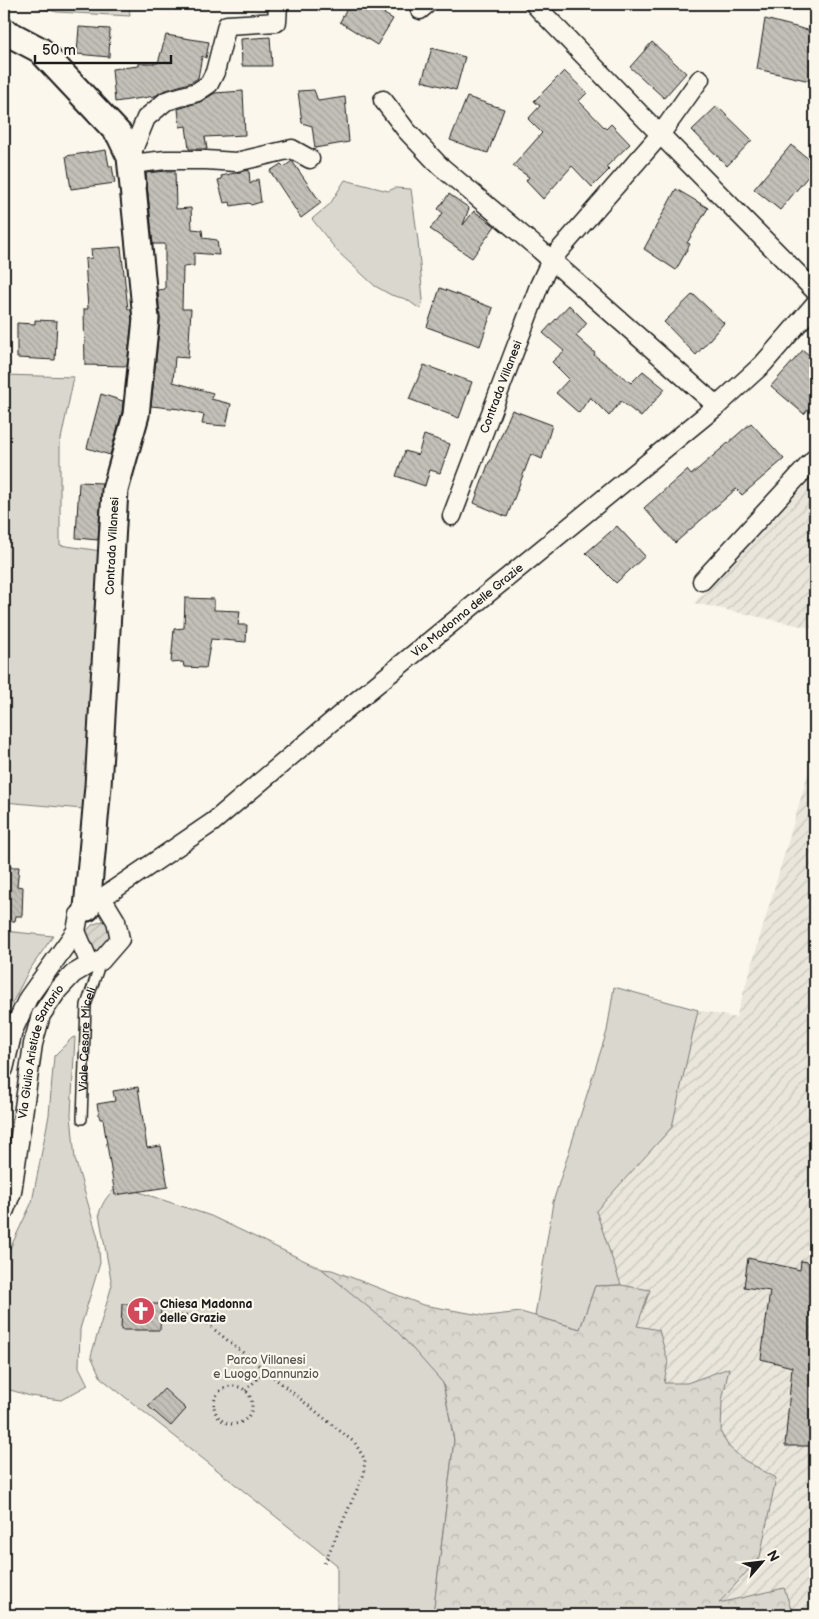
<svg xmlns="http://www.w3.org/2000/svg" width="819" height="1619" viewBox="0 0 819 1619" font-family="'Balsamiq Sans',sans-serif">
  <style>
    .industrial { fill: url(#industrial-furrows) }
    .green { fill: #dad7ce; stroke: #7b7a75 }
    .forest { fill: url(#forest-crowns); stroke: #7b7a75 }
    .garden { fill: url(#garden-furrows); stroke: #7b7a75 }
    .building { fill: url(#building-back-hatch); stroke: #1c1c1c }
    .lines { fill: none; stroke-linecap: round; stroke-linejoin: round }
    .lane-casing { stroke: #1c1c1c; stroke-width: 12 }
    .street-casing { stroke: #1c1c1c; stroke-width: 21 }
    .secondary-casing { stroke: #1c1c1c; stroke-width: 29 }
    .path { stroke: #1c1c1c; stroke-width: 3; stroke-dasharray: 1 4; stroke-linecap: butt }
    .lane { stroke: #fbf7ec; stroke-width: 9 }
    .street { stroke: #fbf7ec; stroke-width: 18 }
    .secondary { stroke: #fbf7ec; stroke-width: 25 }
    .labels { text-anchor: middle; stroke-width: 4.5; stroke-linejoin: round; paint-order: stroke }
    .street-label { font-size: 12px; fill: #1c1c1c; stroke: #fbf7ec }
    .poi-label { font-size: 12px; font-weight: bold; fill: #1c1c1c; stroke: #fbf7ec; text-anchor: start }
    .park-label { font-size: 12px; fill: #555451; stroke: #fbf7ec }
  </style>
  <defs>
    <pattern id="industrial-furrows" width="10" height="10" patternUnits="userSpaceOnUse" patternTransform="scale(1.25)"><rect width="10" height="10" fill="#eae6dc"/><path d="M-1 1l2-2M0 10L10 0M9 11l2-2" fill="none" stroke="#c8c5bc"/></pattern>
    <pattern id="forest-crowns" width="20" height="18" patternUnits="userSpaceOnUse" patternTransform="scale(1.25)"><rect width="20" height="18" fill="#dad7ce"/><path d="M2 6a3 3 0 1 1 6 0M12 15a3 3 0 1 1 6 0" fill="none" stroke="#bab8b0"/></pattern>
    <pattern id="garden-furrows" width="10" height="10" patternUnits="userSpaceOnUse" patternTransform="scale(1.25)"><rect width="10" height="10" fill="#dad7ce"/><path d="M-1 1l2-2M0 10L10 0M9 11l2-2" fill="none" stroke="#bab8b0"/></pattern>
    <pattern id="building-back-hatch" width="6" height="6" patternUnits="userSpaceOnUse" patternTransform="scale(1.25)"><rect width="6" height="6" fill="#c3c0b8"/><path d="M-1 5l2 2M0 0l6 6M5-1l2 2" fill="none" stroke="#a7a49e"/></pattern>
  </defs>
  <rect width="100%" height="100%" fill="#fbf7ec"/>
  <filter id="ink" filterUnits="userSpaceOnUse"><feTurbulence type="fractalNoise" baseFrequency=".02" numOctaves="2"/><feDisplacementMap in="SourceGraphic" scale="10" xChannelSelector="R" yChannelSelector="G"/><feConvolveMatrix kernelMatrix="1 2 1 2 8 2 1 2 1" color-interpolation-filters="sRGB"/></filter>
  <g filter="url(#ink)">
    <path class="industrial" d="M 815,472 L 815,629 L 694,603 Z
      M 815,750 L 815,1615 L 793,1615 L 784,1588 L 718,1603 L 760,1557 L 776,1478 L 744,1460 L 729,1447 L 721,1433 L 722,1401 L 728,1368 L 687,1383 L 664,1384 L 668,1362 L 637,1326 L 650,1290 L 621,1285 L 596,1211 L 672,1127 L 698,1010 L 736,1018 Z"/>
    <path class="green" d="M 23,4 L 129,4 L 130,16 L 57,12 Z
      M 345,180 L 388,191 L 395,188 L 411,189 L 418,241 L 423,300 L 420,309 L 406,299 L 391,295 L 375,286 L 338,252 L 312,219 L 330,204 Z
      M 4,375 L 74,377 L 60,444 L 60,545 L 101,551 L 83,809 L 4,802 Z
      M 4,931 L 53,936 L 28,972 L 4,1019 L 4,984 L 7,977 L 4,977 Z
      M 614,987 L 698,1010 L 672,1127 L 596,1211 L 621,1285 L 595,1286 L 580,1329 L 535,1316 L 553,1202 L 607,1031 Z
      M 75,1037 L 71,1115 L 75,1159 L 98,1238 L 100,1263 L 80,1329 L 79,1367 L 88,1385 L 61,1400 L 30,1396 L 4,1388 L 4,1261 L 32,1202 L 49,1115 L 54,1056 L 72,1038 Z
      M 121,1186 L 211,1216 L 322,1269 L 406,1337 L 443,1383 L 454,1440 L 433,1615 L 337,1615 L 337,1565 L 101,1378 L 91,1356 L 112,1285 L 99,1214 C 102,1203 110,1190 121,1186 Z"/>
    <path class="forest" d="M 322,1269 L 332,1270 L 423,1305 L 486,1316 L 521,1312 L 580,1329 L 595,1286 L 621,1285 L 650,1290 L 637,1326 L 659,1330 L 668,1362 L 664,1383 L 687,1383 L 729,1368 L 722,1401 L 721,1433 L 729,1447 L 744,1460 L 776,1478 L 760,1557 L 719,1603 L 784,1588 L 793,1615 L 433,1615 L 454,1440 L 443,1383 L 396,1330 Z"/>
    <path class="garden" d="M 105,920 L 114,937 L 96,956 L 84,934 L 92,925 Z"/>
    <path class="building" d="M 349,4 L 390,4 L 384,14 L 393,19 L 377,45 L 340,22 Z
      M 765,19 L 815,32 L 810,81 L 757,69 Z
      M 79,27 L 110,29 L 109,57 L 77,54 Z
      M 166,35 L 209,42 L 206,58 L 202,56 L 198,78 L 192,82 L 163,91 L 155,96 L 115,102 L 112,69 L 139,66 L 139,63 L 158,63 Z
      M 270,37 L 272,66 L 242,66 L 241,39 Z
      M 652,42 L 686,73 L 664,98 L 630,67 Z
      M 432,48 L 465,57 L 456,90 L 422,81 Z
      M 564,71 L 587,93 L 579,101 L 606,129 L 611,124 L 630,144 L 606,167 L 609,170 L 592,187 L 572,166 L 543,199 L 526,181 L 529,177 L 513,166 L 542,133 L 528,119 L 540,106 L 534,101 Z
      M 314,90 L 318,101 L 345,97 L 349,142 L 315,148 L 312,126 L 302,123 L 298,91 Z
      M 243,91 L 245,135 L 205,137 L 207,149 L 189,149 L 186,126 L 180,127 L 178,109 L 200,102 L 215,93 Z
      M 467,97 L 504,109 L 488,153 L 450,140 Z
      M 717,106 L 752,140 L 727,166 L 692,130 Z
      M 791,145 L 815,164 L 815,168 L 780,210 L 754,189 Z
      M 106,150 L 109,166 L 112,166 L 115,183 L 71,189 L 66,156 Z
      M 292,161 L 321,203 L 301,218 L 270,171 L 281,164 L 284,167 Z
      M 249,170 L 250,184 L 258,179 L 261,202 L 251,205 L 249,203 L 231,206 L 230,202 L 224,203 L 218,180 L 222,179 L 221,176 Z
      M 167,171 L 175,171 L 176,209 L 191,208 L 192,229 L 202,230 L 203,238 L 217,240 L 219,255 L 194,253 L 194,266 L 183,267 L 182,309 L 191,309 L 188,358 L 175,357 L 173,382 L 213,393 L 211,399 L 231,404 L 226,426 L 202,424 L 204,415 L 180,409 L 151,406 L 160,320 L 158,290 L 165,289 L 165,244 L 153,244 L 146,173 Z
      M 676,189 L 708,208 L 687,243 L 690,244 L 676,270 L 644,249 Z
      M 449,194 L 469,208 L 463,225 L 474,211 L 495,226 L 472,258 L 430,229 L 443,213 L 438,209 Z
      M 121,247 L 128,309 L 131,309 L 132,319 L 127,366 L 85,365 L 84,309 L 88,309 L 85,259 L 92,258 L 91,249 Z
      M 440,288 L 493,308 L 480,346 L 427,327 Z
      M 693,294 L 724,323 L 696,355 L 664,322 Z
      M 569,305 L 587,323 L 576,336 L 595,353 L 594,355 L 631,383 L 643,371 L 665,389 L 641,417 L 621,401 L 609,416 L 590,397 L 579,413 L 556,393 L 569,379 L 552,362 L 564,351 L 543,333 Z
      M 35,320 L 57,321 L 55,360 L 17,358 L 17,323 L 35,324 Z
      M 803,350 L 815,360 L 815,401 L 804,414 L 771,386 Z
      M 424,365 L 472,382 L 459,418 L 409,399 Z
      M 101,394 L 123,401 L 122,412 L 110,455 L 87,448 Z
      M 512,410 L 552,425 L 542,459 L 531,454 L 507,517 L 474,503 L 489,462 L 490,462 Z
      M 751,423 L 784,459 L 742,495 L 736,489 L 675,543 L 644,508 L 687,470 L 691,475 Z
      M 424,435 L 450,444 L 440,473 L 430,470 L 425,486 L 396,476 L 405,451 L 418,455 Z
      M 79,482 L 102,483 L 98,540 L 76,538 Z
      M 617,526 L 645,556 L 616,583 L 586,553 Z
      M 185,598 L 214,599 L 214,610 L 240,611 L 238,625 L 247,625 L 246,642 L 211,639 L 206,668 L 184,667 L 183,662 L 171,663 L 174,629 L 184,628 Z
      M 4,867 L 19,867 L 17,886 L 23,887 L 22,916 L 16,916 L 15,921 L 4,921 Z
      M 138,1087 L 147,1148 L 161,1146 L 168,1187 L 115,1195 L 103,1119 L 100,1119 L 97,1104 L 115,1101 L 113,1091 Z
      M 748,1258 L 800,1270 L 801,1261 L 815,1263 L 815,1446 L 785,1446 L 792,1367 L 761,1359 L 770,1291 L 744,1287 Z
      M 122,1304 L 161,1304 L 160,1330 L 121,1330 Z
      M 164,1389 L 186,1409 L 171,1426 L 148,1406 Z"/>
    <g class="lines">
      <defs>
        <g id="lane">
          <path id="s1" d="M 82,1119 L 86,1005 L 101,962"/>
        </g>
        <g id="street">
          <path d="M 534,4 L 646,120 L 815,291"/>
          <path d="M 420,10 L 427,4"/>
          <path d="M 383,100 L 406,130 L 439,165 L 540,250 L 717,406"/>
          <path d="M 130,157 L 146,118 L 166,101 L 197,92 L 209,84 L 215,72 L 227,25 L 277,22 L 278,4"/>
          <path d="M 131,164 L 166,160 L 206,160 L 236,162 L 292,149 L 310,159"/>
          <path id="s2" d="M 452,516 L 539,286 L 551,260 L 660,135 L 700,79"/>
          <path d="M 702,581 L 815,458"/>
          <path d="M 76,931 L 90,964"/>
          <path id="s3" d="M 4,1069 L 13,1031 L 28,998 L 76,931 L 79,915 L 87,908 L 213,822 L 349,707 L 717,406 L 763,364 L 815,304"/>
          <path id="s4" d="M 4,1212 L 12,1192 L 33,1044 L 41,1015 L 58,990 L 73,974 L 90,964 L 101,961 L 120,939 L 116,921 L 102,898"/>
        </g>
        <path id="secondary" d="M 4,31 L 40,50 L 119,134 L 130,157 L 141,267 L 146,319 L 136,415 L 115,490 L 98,786 L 87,908"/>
      </defs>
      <use href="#lane" class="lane-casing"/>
      <use href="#street" class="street-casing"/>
      <use href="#secondary" class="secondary-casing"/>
      <path class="path" d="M 161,1318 L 195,1314 L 355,1443 L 365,1460 L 363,1476 L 324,1564
        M214 1405a19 19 0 1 1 38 0a19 19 0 1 1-38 0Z
        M 246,1391 L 264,1371"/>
      <use href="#lane" class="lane"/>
      <use href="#street" class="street"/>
      <use href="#secondary" class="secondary"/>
    </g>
  </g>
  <defs>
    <symbol id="church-disc" viewBox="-11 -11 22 22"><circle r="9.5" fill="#d1495b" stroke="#fbf7ec"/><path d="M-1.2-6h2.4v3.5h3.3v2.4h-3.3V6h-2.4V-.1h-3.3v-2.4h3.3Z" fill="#fff"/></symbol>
  </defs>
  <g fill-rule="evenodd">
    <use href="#church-disc" x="125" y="1295" width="32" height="32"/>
  </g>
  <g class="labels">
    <g class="street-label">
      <text dy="4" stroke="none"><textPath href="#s2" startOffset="138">Contrada Villanesi</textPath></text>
      <text transform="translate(112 546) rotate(-87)" y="4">Contrada Villanesi</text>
      <text dy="4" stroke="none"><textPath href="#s3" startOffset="668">Via Madonna delle Grazie</textPath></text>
      <text dy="4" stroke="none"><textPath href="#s1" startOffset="80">Viale Cesare Miceli</textPath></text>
      <text dy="4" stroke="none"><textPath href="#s4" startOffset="166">Via Giulio Aristide Sartorio</textPath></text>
    </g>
    <g class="poi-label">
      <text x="160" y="1308">Chiesa Madonna<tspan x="160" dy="14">delle Grazie</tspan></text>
    </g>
    <g class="park-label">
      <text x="266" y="1364">Parco Villanesi<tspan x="266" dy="14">e Luogo Dannunzio</tspan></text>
    </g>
  </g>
  <rect width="819" height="1619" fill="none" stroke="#fbf7ec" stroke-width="20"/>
  <rect x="10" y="10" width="799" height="1599" fill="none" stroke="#1c1c1c" stroke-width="2" filter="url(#ink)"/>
  <g transform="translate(762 1562) rotate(62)" stroke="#fbf7ec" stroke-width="4" paint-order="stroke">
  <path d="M0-4L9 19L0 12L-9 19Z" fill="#1c1c1c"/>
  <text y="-8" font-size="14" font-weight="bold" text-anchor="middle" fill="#1c1c1c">N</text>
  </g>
  <path d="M35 55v8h136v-8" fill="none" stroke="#1c1c1c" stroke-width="2.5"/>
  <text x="42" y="55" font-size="15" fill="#1c1c1c" stroke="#fbf7ec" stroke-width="4" paint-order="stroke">50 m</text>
</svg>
